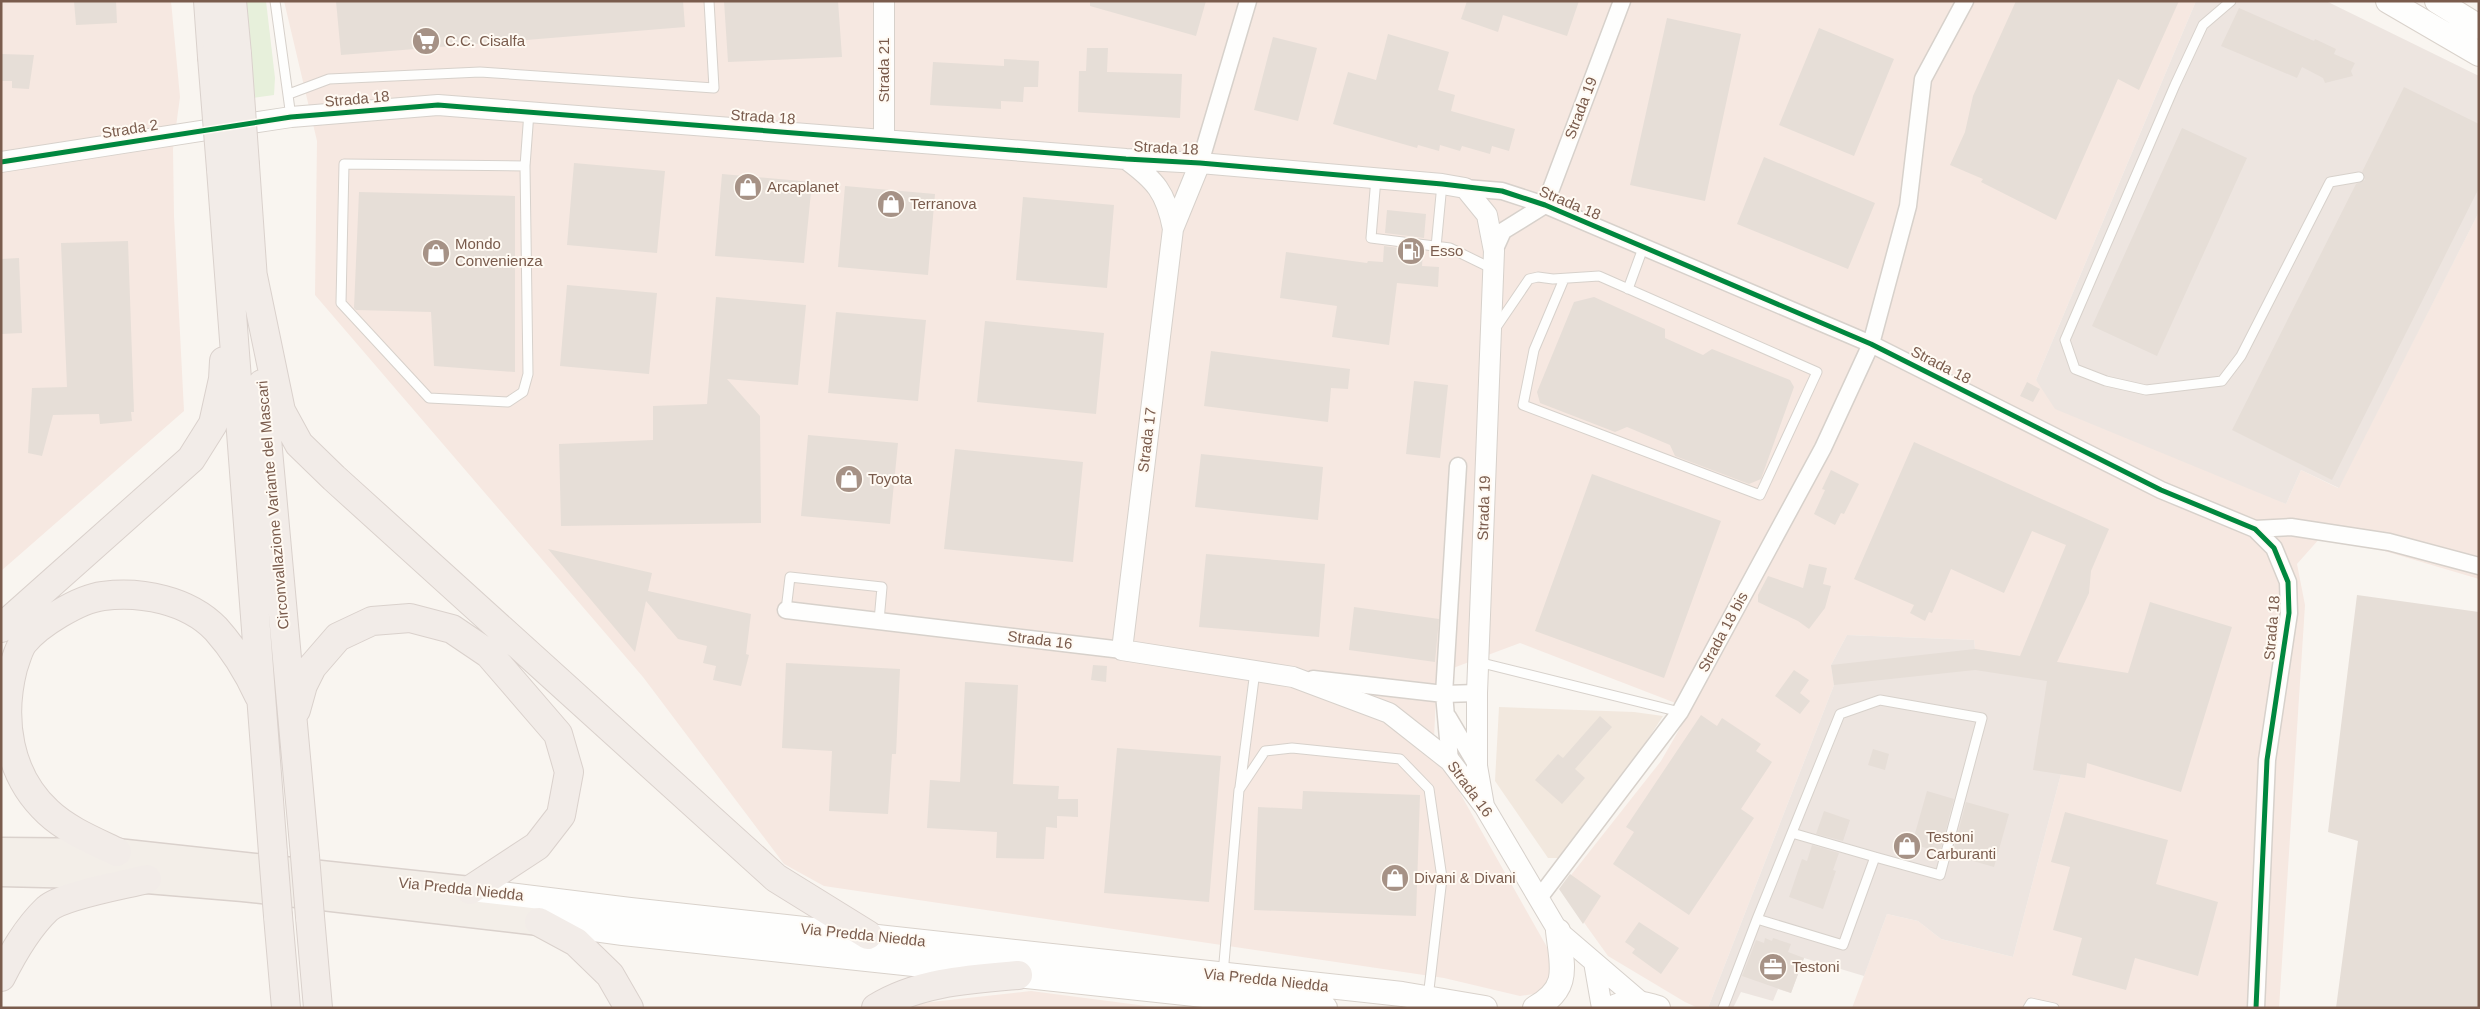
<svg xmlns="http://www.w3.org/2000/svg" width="2480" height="1009" viewBox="0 0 2480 1009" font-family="Helvetica,sans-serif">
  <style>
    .residential { fill: #f2e8de }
    .commercial { fill: #f6e8e1 }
    .industrial { fill: #ede5e0 }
    .green { fill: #e7f0db }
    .building { fill: #e6ded7 }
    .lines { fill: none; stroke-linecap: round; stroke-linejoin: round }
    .service-casing { stroke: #d7d1cb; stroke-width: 11 }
    .minor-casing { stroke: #d7d1cb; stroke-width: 19 }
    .tertiary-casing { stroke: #d7d1cb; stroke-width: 22 }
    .secondary-casing { stroke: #d9d2cb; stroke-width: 26 }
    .primary-casing { stroke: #dad1cc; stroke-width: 29 }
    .trunk-casing { stroke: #dad1cc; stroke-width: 30 }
    .service { stroke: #fefefd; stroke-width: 9 }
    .minor { stroke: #fefefd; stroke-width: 16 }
    .tertiary { stroke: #fefefd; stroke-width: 20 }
    .secondary { stroke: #fefefd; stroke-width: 24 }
    .primary { stroke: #f3eee8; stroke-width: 26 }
    .trunk { stroke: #f2ece8; stroke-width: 28 }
    .trunk-bridge-casing { stroke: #dad1cc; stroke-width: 30; stroke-linecap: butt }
    .trunk-bridge { stroke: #f2ece8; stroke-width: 28 }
    .cycleway-casing { stroke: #fffaf3; stroke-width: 8 }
    .cycleway { stroke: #00873e; stroke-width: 5 }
    .labels { text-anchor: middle; stroke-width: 4; stroke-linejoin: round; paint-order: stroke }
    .poi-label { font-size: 15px; fill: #7a5c4d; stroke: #fffaf3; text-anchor: start }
    .street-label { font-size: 15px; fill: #7a5c4d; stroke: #fffaf3 }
  </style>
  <rect width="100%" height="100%" fill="#f9f5f0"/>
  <path class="residential" d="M 1499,707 L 1634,712 L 1663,716 L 1637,756 L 1558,858 L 1548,858 L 1495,781 Z"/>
  <path class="commercial" d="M 1,1 L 171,1 L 180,97 L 173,149 L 174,216 L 184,411 L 1,571 Z
    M 284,1 L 2196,1 L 2036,380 L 2286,504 L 2301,470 L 2338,488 L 2479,212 L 2479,579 L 2354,542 L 2320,538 L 2297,564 L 2305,605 L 2279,1008 L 1852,1008 L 1887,914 L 1918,921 L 1941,939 L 2013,957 L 2061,774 L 2085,778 L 1975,649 L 1974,640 L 1847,635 L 1831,665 L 1834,685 L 1708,1008 L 1698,1008 L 1685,1002 L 1608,956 L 1560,889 L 1661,761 L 1691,709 L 1520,643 L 1437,674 L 1433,760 L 1452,779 L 1556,963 L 1546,992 L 1520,996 L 1444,978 L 824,886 L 784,864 L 643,677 L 315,295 L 317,141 Z
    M 1031,991 L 1162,1008 L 907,1008 L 913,1004 Z"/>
  <path class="industrial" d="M 2196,1 L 2326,1 L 2479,76 L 2479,212 L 2339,488 L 2301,470 L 2286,504 L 2055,409 L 2036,380 Z
    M 1847,635 L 1974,640 L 1975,649 L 2102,669 L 2085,778 L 2061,774 L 2013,957 L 1941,939 L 1918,921 L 1887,914 L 1864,976 L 1804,958 L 1791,993 L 1778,989 L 1773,1001 L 1741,992 L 1733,1008 L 1708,1008 L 1834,685 L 1831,665 Z"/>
  <path class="green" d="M 242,1 L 266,1 L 275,78 L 274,95 L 252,98 Z"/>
  <path class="building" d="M 74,1 L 116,1 L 117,23 L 76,25 Z
    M 336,1 L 683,1 L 685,27 L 341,55 Z
    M 724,1 L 838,1 L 842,57 L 728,62 Z
    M 1090,1 L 1206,1 L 1196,36 L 1090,6 Z
    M 1467,1 L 1579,1 L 1567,36 L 1503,15 L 1498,32 L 1461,19 Z
    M 2016,1 L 2179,1 L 2139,90 L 2118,79 L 2056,220 L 1981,182 L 1983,179 L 1950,165 L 1965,132 L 1973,96 Z
    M 2239,8 L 2314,41 L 2315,39 L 2336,49 L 2334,54 L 2355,63 L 2351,71 L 2353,76 L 2325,83 L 2323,78 L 2302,67 L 2297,78 L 2221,46 Z
    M 1667,18 L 1741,34 L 1705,201 L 1630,185 Z
    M 1819,28 L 1894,59 L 1854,156 L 1779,125 Z
    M 1388,34 L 1449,52 L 1438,90 L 1455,95 L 1451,111 L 1515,129 L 1509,151 L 1492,146 L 1490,154 L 1462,146 L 1460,151 L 1440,145 L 1439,151 L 1418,145 L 1417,148 L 1333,124 L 1348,72 L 1376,80 Z
    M 1273,37 L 1317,48 L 1298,121 L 1254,110 Z
    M 1087,48 L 1108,48 L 1107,72 L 1182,74 L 1180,118 L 1078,112 L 1079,71 L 1086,71 Z
    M 1,54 L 34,55 L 29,89 L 12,88 L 12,81 L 1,81 Z
    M 1004,59 L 1039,61 L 1038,87 L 1024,87 L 1023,102 L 1001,101 L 1001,109 L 930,105 L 933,62 L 1004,66 Z
    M 2404,87 L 2479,124 L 2479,188 L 2332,480 L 2232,430 L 2356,184 L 2365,180 L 2362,172 Z
    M 2182,128 L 2247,158 L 2157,356 L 2092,326 Z
    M 1764,157 L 1875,203 L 1848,269 L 1737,224 Z
    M 574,163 L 665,171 L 657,253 L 567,245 Z
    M 722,174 L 812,182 L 804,263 L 715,256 Z
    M 845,186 L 935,194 L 928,275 L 838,267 Z
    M 359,192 L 515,196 L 515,372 L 434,366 L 431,312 L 356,310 L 354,308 Z
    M 1023,197 L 1114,205 L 1107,288 L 1016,280 Z
    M 1387,210 L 1426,214 L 1424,238 L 1385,233 Z
    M 128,241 L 134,412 L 131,412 L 132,421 L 100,424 L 99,414 L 53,415 L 42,456 L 28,453 L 32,388 L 67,387 L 61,243 Z
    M 1384,246 L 1423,251 L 1422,266 L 1439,267 L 1438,287 L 1397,283 L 1389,345 L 1332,337 L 1337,306 L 1280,298 L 1286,252 L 1367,263 L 1368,261 L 1383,262 Z
    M 19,258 L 22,333 L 1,334 L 1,259 Z
    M 567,285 L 657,293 L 649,374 L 560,366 Z
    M 716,297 L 806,305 L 798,385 L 727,379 L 760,416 L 761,523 L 561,526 L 559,444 L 653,440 L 653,406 L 707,404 Z
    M 1594,297 L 1665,329 L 1665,338 L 1703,355 L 1712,349 L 1790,380 L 1794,387 L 1761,479 L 1749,484 L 1675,456 L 1670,445 L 1627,427 L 1615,432 L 1540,403 L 1537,392 L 1574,302 Z
    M 836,312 L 926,320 L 918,401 L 828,393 Z
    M 985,321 L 1104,333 L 1096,414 L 977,402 Z
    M 1211,351 L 1350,369 L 1348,389 L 1331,388 L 1328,422 L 1204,406 Z
    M 1414,381 L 1448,385 L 1440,458 L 1406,454 Z
    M 2027,382 L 2040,389 L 2033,402 L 2020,396 Z
    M 808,435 L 898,443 L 890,524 L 801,516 Z
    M 1914,442 L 2109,529 L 2091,571 L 2089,593 L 2057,662 L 2128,673 L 2150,602 L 2232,627 L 2181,792 L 2087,763 L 2085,778 L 2033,770 L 2047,681 L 1975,670 L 1834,685 L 1831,665 L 1975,649 L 2020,656 L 2066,545 L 2032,531 L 2004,593 L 1951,569 L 1932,613 L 1929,612 L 1925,621 L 1910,613 L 1914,605 L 1854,579 Z
    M 955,449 L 1083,462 L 1073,562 L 944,549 Z
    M 1201,454 L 1323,467 L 1318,520 L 1195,507 Z
    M 1831,470 L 1859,484 L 1844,514 L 1841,513 L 1835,525 L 1814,514 L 1825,490 L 1822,489 Z
    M 1592,474 L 1721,521 L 1664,678 L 1535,631 Z
    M 548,549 L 652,573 L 648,591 L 751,614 L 746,654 L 749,655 L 741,686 L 713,680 L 716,666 L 703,663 L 707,646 L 678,639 L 646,601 L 635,652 Z
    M 1206,554 L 1325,564 L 1319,637 L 1199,627 Z
    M 1809,564 L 1827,568 L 1823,584 L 1831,586 L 1825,608 L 1809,629 L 1798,621 L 1758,602 L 1758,595 L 1768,576 L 1803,588 Z
    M 2357,595 L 2479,612 L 2479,1008 L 2336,1008 L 2358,841 L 2328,832 Z
    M 1354,607 L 1439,619 L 1435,662 L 1349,650 Z
    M 786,663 L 900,669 L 896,754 L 892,754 L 888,814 L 829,811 L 832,751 L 782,748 Z
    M 1093,665 L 1107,666 L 1106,682 L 1091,680 Z
    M 1794,670 L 1809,680 L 1800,693 L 1810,701 L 1800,714 L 1775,696 Z
    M 965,682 L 1018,685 L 1013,784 L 1059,786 L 1058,799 L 1078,799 L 1078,817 L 1057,816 L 1057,828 L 1046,827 L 1044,859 L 996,858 L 997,832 L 927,828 L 930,780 L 960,782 Z
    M 1701,715 L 1717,726 L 1722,718 L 1761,744 L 1756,751 L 1772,762 L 1741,809 L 1754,818 L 1689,915 L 1613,864 L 1634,832 L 1626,827 Z
    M 1600,716 L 1612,727 L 1575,769 L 1585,778 L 1562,804 L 1535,780 L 1558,754 L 1563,758 Z
    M 1117,748 L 1221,756 L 1209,902 L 1104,893 Z
    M 1873,749 L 1889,754 L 1885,770 L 1868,765 Z
    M 1303,791 L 1420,795 L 1416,916 L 1254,910 L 1258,807 L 1302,809 Z
    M 1927,791 L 1954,799 L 1940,852 L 1912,844 Z
    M 1966,802 L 2009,814 L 1994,867 L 1952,855 Z
    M 1824,811 L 1850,820 L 1843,841 L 1816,834 Z
    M 2065,812 L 2168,840 L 2156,884 L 2218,902 L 2198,976 L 2135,958 L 2126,990 L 2072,975 L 2082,938 L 2053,930 L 2070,867 L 2051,862 Z
    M 1812,845 L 1839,853 L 1833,870 L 1836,871 L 1823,909 L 1789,897 L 1802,859 L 1807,861 Z
    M 1570,874 L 1601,896 L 1583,924 L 1559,889 Z
    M 1639,922 L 1679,948 L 1661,974 L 1632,953 L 1635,949 L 1625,942 Z
    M 1765,938 L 1772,941 L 1773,938 L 1791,944 L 1788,952 L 1804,958 L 1791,993 L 1742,976 L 1756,940 L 1764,943 Z"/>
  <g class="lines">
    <defs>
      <path id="service" d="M 275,1 L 291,117
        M 2231,1 L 2203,25 L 2175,85 L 2065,340 L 2075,369 L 2106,381 L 2146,390 L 2222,381 L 2241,356 L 2330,182 L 2359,177
        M 289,94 L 329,79 L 480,72 L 714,88 L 709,1
        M 525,166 L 528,374 L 523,392 L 508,402 L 429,398 L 341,303 L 344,164 L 525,166 L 529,112
        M 1376,178 L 1371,238 L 1450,248 L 1493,269
        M 1436,247 L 1442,184
        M 1628,289 L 1643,248
        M 1495,329 L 1529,279 L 1538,277 L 1553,279 L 1599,276 L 1817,372 L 1760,495 L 1523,405 L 1534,350 L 1564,279
        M 786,610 L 790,577 L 882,587 L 879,621
        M 1478,662 L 1680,712
        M 1240,787 L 1255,671
        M 1792,833 L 1875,857
        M 1223,974 L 1239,790 L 1265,751 L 1292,748 L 1400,759 L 1429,789 L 1442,878 L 1428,998
        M 1723,1008 L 1757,919 L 1840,714 L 1880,700 L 1982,718 L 1940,875 L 1875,857 L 1843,945 L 1757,919
        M 2028,1008 L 2031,1003 L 2054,1008"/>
      <path id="minor" d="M 1200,163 L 1248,1
        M 1465,188 L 1502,191 L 1545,205 L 1871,344 L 2161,490 L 2255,529 L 2274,548 L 2288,582 L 2289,613 L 2267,760 L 2256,1008
        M 1494,251 L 1503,231 L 1545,205 L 1622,1
        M 2255,529 L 2291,527 L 2389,542 L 2479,566
        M 786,610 L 1122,650
        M 1313,679 L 1444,694 L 1477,693
        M 1448,717 L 1477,766
        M 1450,761 L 1444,694 L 1458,466
        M 1539,898 L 1680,712 L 1823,448 L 1871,344 L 1908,206 L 1923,79 L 1965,1"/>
      <path id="tertiary" d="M 884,139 L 884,1
        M 1126,159 C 1155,180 1166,192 1173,229
        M 1,162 L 291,117 L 438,105 L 1126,159 L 1200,163 L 1442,184 L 1465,188 L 1487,215 L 1494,251 L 1477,693 L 1477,766 L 1484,806
        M 1200,163 L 1173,229 L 1122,650 L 1293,677 L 1389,713 L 1450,761 L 1484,806 L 1558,931 L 1642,1003
        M 1594,962 L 1602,1008"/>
      <path id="secondary" d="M 2388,1 L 2479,54
        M 2437,1 L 2479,27
        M 470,890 L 630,910 L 1402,994 L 1485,1008
        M 544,922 L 623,933 L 1325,1008
        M 1535,1008 C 1571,988 1562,967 1558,931
        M 1612,1008 C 1627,1001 1642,1002 1658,1008"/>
      <path id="primary" d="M 1,851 L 117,852 L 470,890
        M 1,873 L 87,875 L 243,888 L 539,922"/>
      <path id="trunk" d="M 208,1 L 212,57
        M 232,1 L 237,54
        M 245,165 L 254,294
        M 221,169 L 273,853
        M 253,276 L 281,411 L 299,444 L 334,478 L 776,878 L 868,935
        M 262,384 L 305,856
        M 1,628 L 191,459 L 213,424 L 223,379 L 224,361
        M 296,710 L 303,685 L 312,667 L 338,637 L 372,621 L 410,618 L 452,629 L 489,654 L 558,734 L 569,772 L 561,815 L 537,846 L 470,890
        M 117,852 C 94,841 67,830 48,812 C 8,775 0,719 13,668 C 16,660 18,650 23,643 C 38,624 79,599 103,596 C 141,591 188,600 216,629 C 233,648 248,672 259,696
        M 278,916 L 286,1008
        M 310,917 L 318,1008
        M 539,922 L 576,942 L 610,975 L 629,1008
        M 1,977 C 13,953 27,928 47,909 C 63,895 124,885 147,879
        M 876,1008 C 918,982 970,979 1018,975"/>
    </defs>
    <use href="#service" class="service-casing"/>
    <use href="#minor" class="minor-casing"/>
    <use href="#tertiary" class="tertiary-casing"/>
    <use href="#secondary" class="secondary-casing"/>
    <use href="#primary" class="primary-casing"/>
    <use href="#trunk" class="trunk-casing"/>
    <use href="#service" class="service"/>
    <use href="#minor" class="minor"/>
    <use href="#tertiary" class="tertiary"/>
    <use href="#secondary" class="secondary"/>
    <use href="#primary" class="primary"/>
    <use href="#trunk" class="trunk"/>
    <defs>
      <path id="trunk-bridge" d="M 237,54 L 245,165
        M 212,57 L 221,169
        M 273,853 L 278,916
        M 305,856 L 310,917"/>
    </defs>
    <use href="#trunk-bridge" class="trunk-bridge-casing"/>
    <use href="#trunk-bridge" class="trunk-bridge"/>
    <defs>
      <path id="cycleway" d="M 1,162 L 291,117 L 438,105 L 1126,159 L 1200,163 L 1442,184 L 1502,191 L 1545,205 L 1871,344 L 2161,490 L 2255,529 L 2274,548 L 2288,582 L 2289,613 L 2267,760 L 2256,1008"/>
    </defs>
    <use href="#cycleway" class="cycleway-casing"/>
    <use href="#cycleway" class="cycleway"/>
  </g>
  <defs>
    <symbol id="supermarket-disc" viewBox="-11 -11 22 22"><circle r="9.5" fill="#a69286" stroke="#fffaf3"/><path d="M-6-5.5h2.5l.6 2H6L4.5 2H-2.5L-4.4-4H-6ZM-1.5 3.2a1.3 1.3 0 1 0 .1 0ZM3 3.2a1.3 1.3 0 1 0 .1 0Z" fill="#fff"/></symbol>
    <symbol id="shop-disc" viewBox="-11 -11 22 22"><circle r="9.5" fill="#a69286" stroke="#fffaf3"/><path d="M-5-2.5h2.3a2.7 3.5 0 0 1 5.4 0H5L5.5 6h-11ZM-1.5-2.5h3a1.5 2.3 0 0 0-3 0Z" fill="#fff"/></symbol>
    <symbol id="fuel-disc" viewBox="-11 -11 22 22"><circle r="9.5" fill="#a69286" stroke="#fffaf3"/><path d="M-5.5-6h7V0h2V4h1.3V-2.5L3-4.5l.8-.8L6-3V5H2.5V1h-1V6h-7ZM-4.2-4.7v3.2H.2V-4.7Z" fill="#fff"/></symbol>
    <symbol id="office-disc" viewBox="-11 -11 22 22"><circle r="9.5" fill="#a69286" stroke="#fffaf3"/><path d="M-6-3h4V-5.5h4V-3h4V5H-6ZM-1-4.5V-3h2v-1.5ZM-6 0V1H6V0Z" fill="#fff"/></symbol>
  </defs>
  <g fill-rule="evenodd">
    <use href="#supermarket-disc" x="410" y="25" width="32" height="32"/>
    <use href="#shop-disc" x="732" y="171" width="32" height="32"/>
    <use href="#shop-disc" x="875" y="188" width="32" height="32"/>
    <use href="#fuel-disc" x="1395" y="235" width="32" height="32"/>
    <use href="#shop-disc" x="420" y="237" width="32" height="32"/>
    <use href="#shop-disc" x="833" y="463" width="32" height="32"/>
    <use href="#shop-disc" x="1891" y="830" width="32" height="32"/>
    <use href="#shop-disc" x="1379" y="862" width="32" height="32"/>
    <use href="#office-disc" x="1757" y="951" width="32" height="32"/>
  </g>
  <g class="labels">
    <g class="poi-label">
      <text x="445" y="46">C.C. Cisalfa</text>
      <text x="767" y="192">Arcaplanet</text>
      <text x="910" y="209">Terranova</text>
      <text x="455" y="249">Mondo<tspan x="455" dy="17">Convenienza</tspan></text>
      <text x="1430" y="256">Esso</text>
      <text x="868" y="484">Toyota</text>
      <text x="1926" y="842">Testoni<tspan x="1926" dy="17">Carburanti</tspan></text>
      <text x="1414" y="883">Divani &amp; Divani</text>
      <text x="1792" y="972">Testoni</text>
    </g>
    <g class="street-label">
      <text transform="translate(884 70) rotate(-90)" y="5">Strada 21</text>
      <text transform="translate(357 99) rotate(-5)" y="5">Strada 18</text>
      <text transform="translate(1581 108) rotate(-69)" y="5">Strada 19</text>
      <text transform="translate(763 117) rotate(4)" y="5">Strada 18</text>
      <text transform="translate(130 129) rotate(-9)" y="5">Strada 2</text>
      <text transform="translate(1166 148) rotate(3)" y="5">Strada 18</text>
      <text transform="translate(1570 203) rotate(23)" y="5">Strada 18</text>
      <text transform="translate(1941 365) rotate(27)" y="5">Strada 18</text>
      <text transform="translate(1147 440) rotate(-83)" y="5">Strada 17</text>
      <text transform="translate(273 505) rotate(-95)" y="5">Circonvallazione Variante del Mascari</text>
      <text transform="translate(1484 508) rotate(-88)" y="5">Strada 19</text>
      <text transform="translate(2272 628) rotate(-85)" y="5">Strada 18</text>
      <text transform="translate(1723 632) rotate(-62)" y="5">Strada 18 bis</text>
      <text transform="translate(1040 640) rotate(7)" y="5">Strada 16</text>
      <text transform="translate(1470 789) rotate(54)" y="5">Strada 16</text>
      <text transform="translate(461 889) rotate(6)" y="5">Via Predda Niedda</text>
      <text transform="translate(863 935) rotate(6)" y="5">Via Predda Niedda</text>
      <text transform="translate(1266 980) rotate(6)" y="5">Via Predda Niedda</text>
    </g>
  </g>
  <rect width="2480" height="1009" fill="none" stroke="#7a5c4d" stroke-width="5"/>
</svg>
